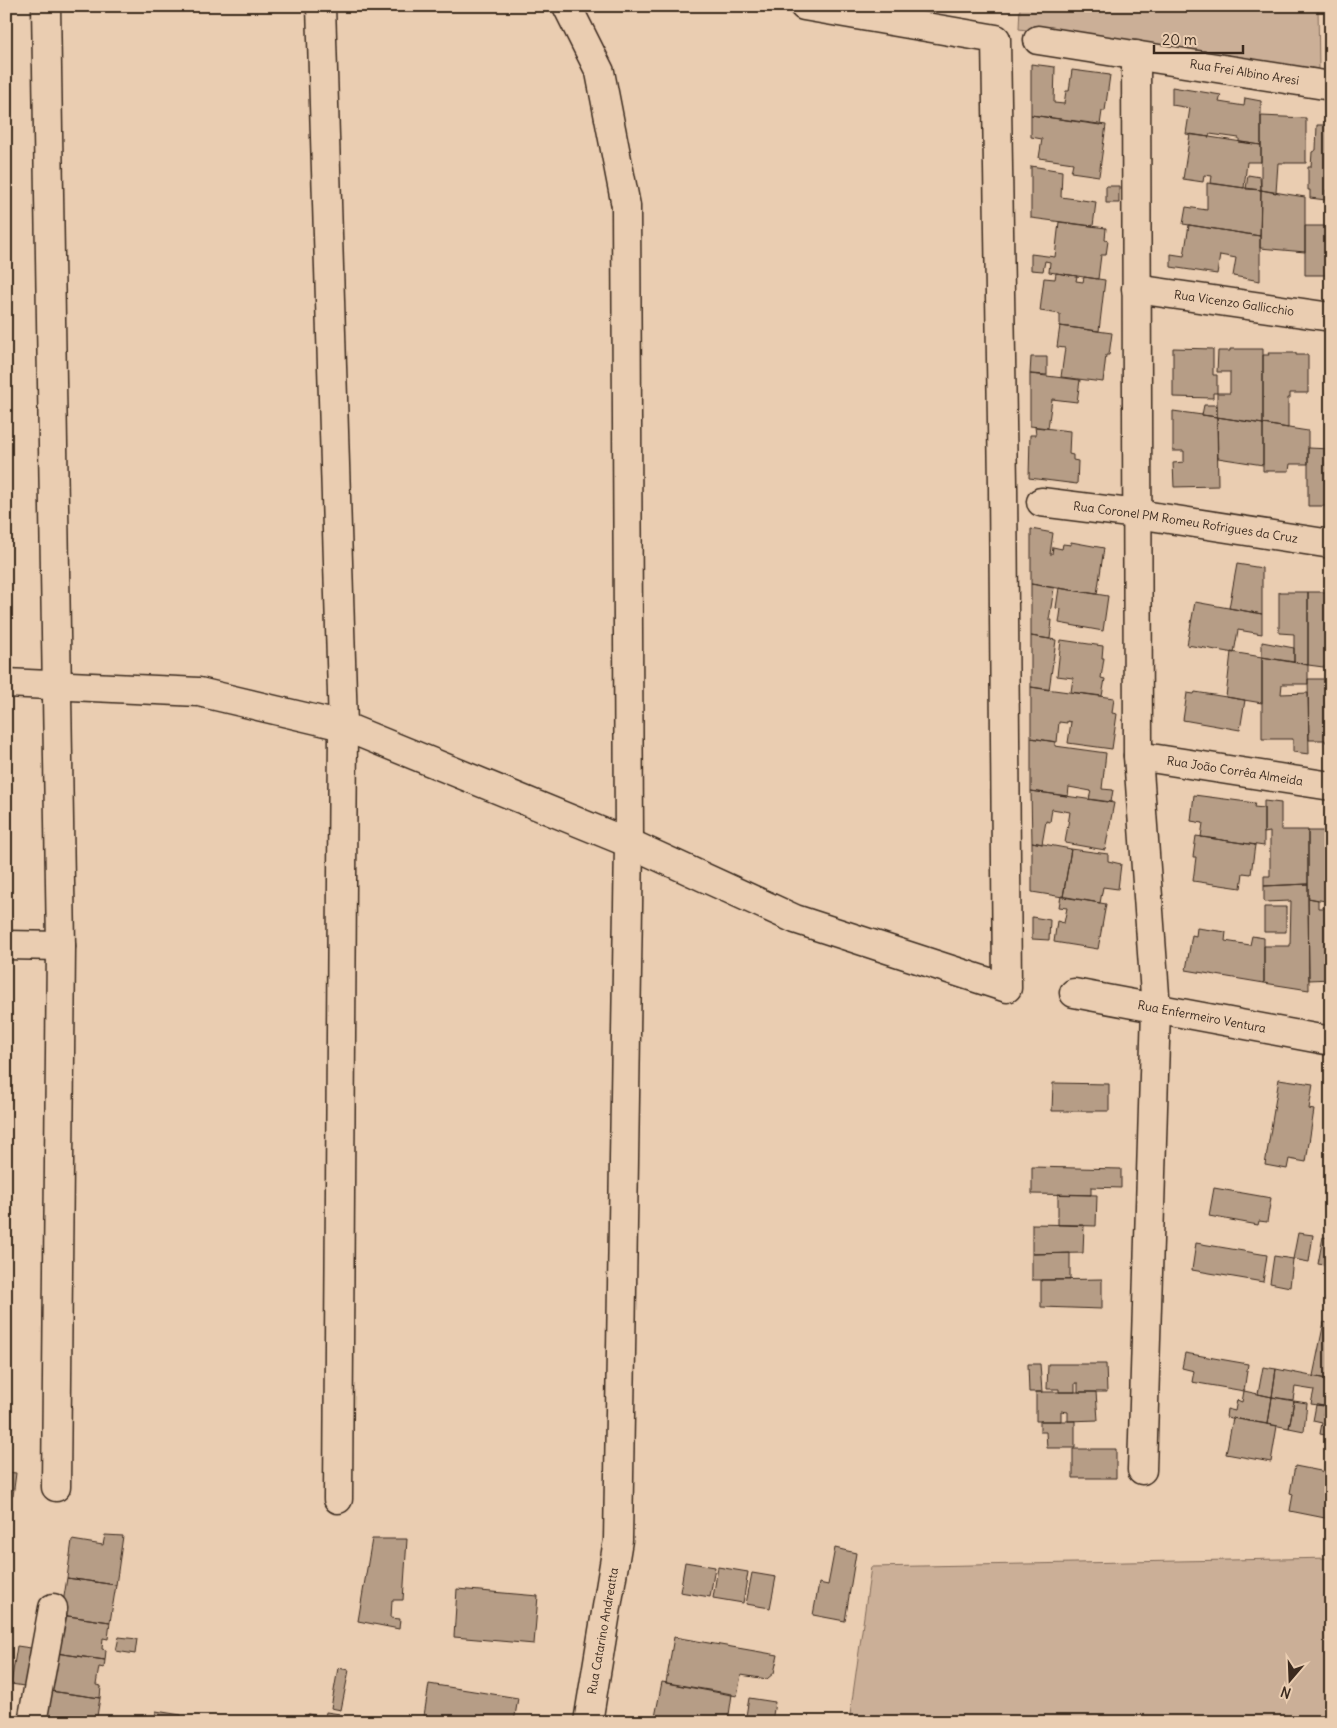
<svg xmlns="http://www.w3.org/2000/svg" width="1337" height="1728" viewBox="0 0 1337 1728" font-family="Delius,sans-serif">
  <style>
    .green { fill: #cbaf97; stroke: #836c5a }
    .building { fill: #b69d86; stroke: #3b2a1e }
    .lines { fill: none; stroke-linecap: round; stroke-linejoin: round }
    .minor-casing { stroke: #3b2a1e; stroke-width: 31 }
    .minor { stroke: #eacdb1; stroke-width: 28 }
    .labels { text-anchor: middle; stroke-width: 4; stroke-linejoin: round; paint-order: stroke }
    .street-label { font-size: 12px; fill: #3b2a1e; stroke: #eacdb1 }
  </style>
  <rect width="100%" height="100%" fill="#eacdb1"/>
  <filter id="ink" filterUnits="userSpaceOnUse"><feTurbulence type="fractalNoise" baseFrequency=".02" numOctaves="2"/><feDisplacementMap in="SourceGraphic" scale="10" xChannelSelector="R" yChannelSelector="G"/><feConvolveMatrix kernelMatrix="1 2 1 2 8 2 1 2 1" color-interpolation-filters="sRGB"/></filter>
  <g filter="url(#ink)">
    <path class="green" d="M 1020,6 L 1318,6 L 1319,69 L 1019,29 Z
      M 1331,1558 L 1331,1722 L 849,1722 L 871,1567 Z"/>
    <path class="building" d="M 1031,64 L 1055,67 L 1054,103 L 1064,104 L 1066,91 L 1069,91 L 1072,70 L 1110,75 L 1105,111 L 1102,111 L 1100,125 L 1031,115 Z
      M 1172,87 L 1221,95 L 1219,102 L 1244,106 L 1245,98 L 1261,101 L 1261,145 L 1239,142 L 1239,138 L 1210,134 L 1209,137 L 1186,134 L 1190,108 L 1172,105 Z
      M 1031,115 L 1106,125 L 1099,176 L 1071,172 L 1073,163 L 1039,158 L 1042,139 L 1031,137 Z
      M 1261,116 L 1306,118 L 1306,163 L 1278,163 L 1276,193 L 1261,190 Z
      M 1317,125 L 1331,125 L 1331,190 L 1326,190 L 1326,200 L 1310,198 L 1310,190 L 1308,190 L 1308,167 L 1311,167 L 1312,152 L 1316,150 Z
      M 1190,134 L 1261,145 L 1261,162 L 1247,162 L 1244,188 L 1211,183 L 1212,176 L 1204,175 L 1203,182 L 1183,179 Z
      M 1031,166 L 1062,171 L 1061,197 L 1096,202 L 1093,226 L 1031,218 Z
      M 1248,175 L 1260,177 L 1261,190 L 1246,189 Z
      M 1207,183 L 1261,190 L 1260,236 L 1183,224 L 1186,207 L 1207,210 Z
      M 1106,186 L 1119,186 L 1119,203 L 1106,203 Z
      M 1261,190 L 1305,197 L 1305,252 L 1260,248 Z
      M 1059,222 L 1106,228 L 1105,240 L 1108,241 L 1106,255 L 1101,255 L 1098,279 L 1049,272 L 1050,262 L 1045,261 L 1043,271 L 1031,270 L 1031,254 L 1055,257 Z
      M 1189,225 L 1260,236 L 1260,281 L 1233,276 L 1236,258 L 1220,255 L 1217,274 L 1171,267 L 1171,254 L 1184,256 Z
      M 1305,226 L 1331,226 L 1331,275 L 1305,275 Z
      M 1056,273 L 1077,276 L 1076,281 L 1083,282 L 1084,277 L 1105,280 L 1099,331 L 1060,326 L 1060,314 L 1040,311 L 1044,278 L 1055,279 Z
      M 1060,326 L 1112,333 L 1109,355 L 1106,355 L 1103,382 L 1061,377 L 1065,348 L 1057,347 Z
      M 1173,348 L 1213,349 L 1213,375 L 1217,375 L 1217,393 L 1213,393 L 1213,398 L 1173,397 Z
      M 1230,349 L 1263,349 L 1263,424 L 1217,417 L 1217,393 L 1230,393 L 1230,372 L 1217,372 L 1218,351 L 1230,351 Z
      M 1268,353 L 1296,353 L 1296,355 L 1308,355 L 1308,393 L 1290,393 L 1290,398 L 1288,398 L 1288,428 L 1263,424 L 1263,355 L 1269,355 Z
      M 1031,357 L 1047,357 L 1047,375 L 1030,374 Z
      M 1030,374 L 1080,380 L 1077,402 L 1052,399 L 1048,428 L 1030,426 Z
      M 1204,405 L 1217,405 L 1217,417 L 1202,415 Z
      M 1173,411 L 1217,417 L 1218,486 L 1174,487 L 1173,463 L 1184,462 L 1184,451 L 1173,451 Z
      M 1217,417 L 1263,424 L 1263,465 L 1218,458 Z
      M 1263,424 L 1308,431 L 1308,464 L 1290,464 L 1289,471 L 1263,471 Z
      M 1035,427 L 1070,431 L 1069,454 L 1073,455 L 1073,460 L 1078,461 L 1077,484 L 1029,478 L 1030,435 L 1036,435 Z
      M 1308,448 L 1331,449 L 1331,506 L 1308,506 Z
      M 1031,529 L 1053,533 L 1050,554 L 1052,554 L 1053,547 L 1062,549 L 1063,544 L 1071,545 L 1071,542 L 1104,548 L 1097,594 L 1031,584 Z
      M 1237,564 L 1262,568 L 1262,614 L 1229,608 Z
      M 1031,584 L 1054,588 L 1049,620 L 1052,620 L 1050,639 L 1031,636 Z
      M 1059,588 L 1108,596 L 1103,631 L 1059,623 L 1061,609 L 1056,608 Z
      M 1279,592 L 1308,592 L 1308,665 L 1294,662 L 1294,634 L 1279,633 Z
      M 1308,592 L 1331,592 L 1331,668 L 1308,665 Z
      M 1195,602 L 1262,614 L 1262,634 L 1238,630 L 1234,653 L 1187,645 Z
      M 1031,636 L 1056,640 L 1049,690 L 1031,687 Z
      M 1061,640 L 1103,646 L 1102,658 L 1104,658 L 1101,678 L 1105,679 L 1102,696 L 1071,692 L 1073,678 L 1057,676 Z
      M 1262,642 L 1294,648 L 1294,662 L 1262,657 Z
      M 1231,652 L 1262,657 L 1262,703 L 1226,697 Z
      M 1262,657 L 1308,665 L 1308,684 L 1282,684 L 1281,694 L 1308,693 L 1309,754 L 1293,752 L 1293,739 L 1262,739 Z
      M 1308,679 L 1331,679 L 1331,742 L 1325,742 L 1325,740 L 1309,740 Z
      M 1031,687 L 1114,698 L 1112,713 L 1117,714 L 1112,749 L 1068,743 L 1071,722 L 1067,721 L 1067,723 L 1059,722 L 1057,742 L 1031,738 Z
      M 1195,692 L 1245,700 L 1240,730 L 1183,720 L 1187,693 L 1194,694 Z
      M 1031,738 L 1055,742 L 1055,746 L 1106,753 L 1102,789 L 1113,790 L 1111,802 L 1089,799 L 1091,791 L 1069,787 L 1068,796 L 1031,791 Z
      M 1031,791 L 1114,803 L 1105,850 L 1065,843 L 1070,812 L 1052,809 L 1050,822 L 1046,821 L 1042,844 L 1032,842 Z
      M 1194,795 L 1255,803 L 1254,807 L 1264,808 L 1264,846 L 1201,837 L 1203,823 L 1191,821 Z
      M 1264,801 L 1281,803 L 1281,830 L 1308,830 L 1308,884 L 1264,886 L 1264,876 L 1270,876 L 1270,832 L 1264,833 Z
      M 1308,831 L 1331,831 L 1331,902 L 1308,898 Z
      M 1196,836 L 1255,845 L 1251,874 L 1243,873 L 1241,888 L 1193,881 L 1196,857 L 1193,857 Z
      M 1032,842 L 1071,849 L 1063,897 L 1032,892 Z
      M 1071,849 L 1108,854 L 1108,861 L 1121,864 L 1118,889 L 1103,887 L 1100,903 L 1063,897 Z
      M 1308,884 L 1309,990 L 1264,983 L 1264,946 L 1290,946 L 1291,901 L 1264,902 L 1264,886 Z
      M 1061,896 L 1106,904 L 1098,949 L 1054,942 L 1057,921 L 1064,923 L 1067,908 L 1059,907 Z
      M 1308,898 L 1318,900 L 1318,908 L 1331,908 L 1331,979 L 1309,980 Z
      M 1264,907 L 1286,907 L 1286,932 L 1264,932 Z
      M 1032,917 L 1050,920 L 1049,940 L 1032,939 Z
      M 1197,928 L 1226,932 L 1225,941 L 1250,945 L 1252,936 L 1264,938 L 1264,983 L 1186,970 L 1192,935 L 1196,936 Z
      M 1279,1079 L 1313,1084 L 1309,1109 L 1314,1110 L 1306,1162 L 1289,1159 L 1287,1169 L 1265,1165 Z
      M 1053,1083 L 1109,1084 L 1109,1111 L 1052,1111 Z
      M 1032,1167 L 1121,1169 L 1121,1188 L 1091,1187 L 1091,1195 L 1032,1194 Z
      M 1214,1188 L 1271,1198 L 1267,1222 L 1259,1221 L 1258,1225 L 1209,1216 Z
      M 1058,1194 L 1097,1195 L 1096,1226 L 1058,1225 Z
      M 1032,1224 L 1084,1225 L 1083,1253 L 1032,1254 Z
      M 1298,1233 L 1313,1235 L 1309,1262 L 1293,1259 Z
      M 1323,1237 L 1331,1238 L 1331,1266 L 1318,1264 Z
      M 1196,1243 L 1267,1255 L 1263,1282 L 1192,1270 Z
      M 1070,1253 L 1070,1280 L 1032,1280 L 1032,1254 Z
      M 1274,1256 L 1293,1259 L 1290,1287 L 1270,1283 Z
      M 1102,1279 L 1102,1309 L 1041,1307 L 1041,1280 Z
      M 1324,1322 L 1331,1324 L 1331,1380 L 1313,1376 Z
      M 1185,1353 L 1248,1364 L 1244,1391 L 1192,1382 L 1194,1371 L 1182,1368 Z
      M 1028,1364 L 1040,1364 L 1042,1392 L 1029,1392 Z
      M 1048,1364 L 1106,1364 L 1107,1392 L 1078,1392 L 1078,1383 L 1075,1383 L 1075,1392 L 1059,1392 L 1059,1389 L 1047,1389 Z
      M 1263,1367 L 1276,1369 L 1272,1397 L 1258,1394 Z
      M 1276,1369 L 1331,1380 L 1331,1407 L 1311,1404 L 1314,1390 L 1295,1387 L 1293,1400 L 1272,1397 Z
      M 1244,1391 L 1272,1397 L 1268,1424 L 1226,1417 L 1227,1409 L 1235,1411 L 1237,1400 L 1242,1402 Z
      M 1036,1392 L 1096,1392 L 1098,1420 L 1068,1421 L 1068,1412 L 1061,1411 L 1061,1421 L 1036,1421 Z
      M 1272,1397 L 1294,1401 L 1289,1428 L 1268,1424 Z
      M 1294,1401 L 1307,1403 L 1304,1431 L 1289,1428 Z
      M 1316,1405 L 1324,1406 L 1323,1415 L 1331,1416 L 1331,1436 L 1320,1434 L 1322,1423 L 1313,1421 Z
      M 1233,1418 L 1277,1426 L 1271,1462 L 1226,1454 Z
      M 1040,1421 L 1075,1421 L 1075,1448 L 1047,1448 L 1046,1432 L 1040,1432 Z
      M 1073,1449 L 1116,1449 L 1116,1478 L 1073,1478 Z
      M 1295,1466 L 1331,1473 L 1330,1519 L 1290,1511 L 1293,1494 L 1290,1493 Z
      M 6,1472 L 16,1473 L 13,1496 L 6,1495 Z
      M 105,1535 L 123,1536 L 116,1585 L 67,1578 L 72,1540 L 103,1545 Z
      M 372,1539 L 407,1539 L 403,1600 L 392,1600 L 391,1618 L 400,1619 L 399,1629 L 358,1621 Z
      M 835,1548 L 856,1553 L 845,1621 L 813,1615 L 819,1583 L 828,1585 Z
      M 685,1562 L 715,1567 L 710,1597 L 680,1592 Z
      M 718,1567 L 748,1572 L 743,1603 L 713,1598 Z
      M 752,1573 L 776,1577 L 770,1608 L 746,1604 Z
      M 67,1578 L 116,1585 L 110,1622 L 61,1615 Z
      M 457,1589 L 538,1596 L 534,1644 L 454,1637 Z
      M 61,1615 L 110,1622 L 108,1639 L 103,1638 L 102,1649 L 106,1650 L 105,1660 L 56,1653 Z
      M 119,1637 L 137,1639 L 135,1654 L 116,1651 Z
      M 674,1637 L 778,1655 L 774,1673 L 767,1679 L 741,1675 L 737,1696 L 666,1683 Z
      M 17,1646 L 31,1648 L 24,1686 L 11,1684 Z
      M 56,1653 L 105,1660 L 104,1668 L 99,1667 L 96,1685 L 101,1686 L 100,1698 L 50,1691 Z
      M 338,1668 L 349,1670 L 341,1710 L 331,1708 Z
      M 662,1682 L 732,1694 L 728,1722 L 654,1722 Z
      M 429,1684 L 518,1698 L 514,1722 L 423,1722 Z
      M 50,1691 L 100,1698 L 96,1722 L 46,1722 Z
      M 749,1698 L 775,1702 L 772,1722 L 745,1722 Z
      M 156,1711 L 181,1715 L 180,1722 L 155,1722 Z
      M 326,1712 L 340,1714 L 339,1722 L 307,1722 L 308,1714 L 325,1717 Z
      M 340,1717 L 367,1722 L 339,1722 Z"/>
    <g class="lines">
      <defs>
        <g id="minor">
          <path d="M 46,6 L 61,946 L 56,1487"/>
          <path d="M 321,6 L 343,726 L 338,1499"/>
          <path d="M 567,6 L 600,72 L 626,206 L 629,843 L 618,1540 L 588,1722"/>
          <path id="s1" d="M 1038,40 L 1331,86"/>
          <path d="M 1136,55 L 1138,756 L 1156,1009 L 1142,1470"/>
          <path id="s2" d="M 1136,289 L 1331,317"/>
          <path id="s3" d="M 1041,502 L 1137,514 L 1331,544"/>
          <path d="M 6,683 L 199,692 L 343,726 L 629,843 L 795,919 L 1007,988 L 1003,486 L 996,39 L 804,6"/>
          <path id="s4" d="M 1138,756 L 1331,786"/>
          <path d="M 6,945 L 61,946"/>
          <path id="s5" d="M 1074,993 L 1331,1041"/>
          <path d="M 32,1722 L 53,1608"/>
        </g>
      </defs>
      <use href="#minor" class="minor-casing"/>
      <use href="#minor" class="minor"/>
    </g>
  </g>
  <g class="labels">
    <g class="street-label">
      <text dy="4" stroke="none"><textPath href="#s1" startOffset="209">Rua Frei Albino Aresi</textPath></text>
      <text dy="4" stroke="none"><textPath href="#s2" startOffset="99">Rua Vicenzo Gallicchio</textPath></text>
      <text dy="4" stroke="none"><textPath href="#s3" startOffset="146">Rua Coronel PM Romeu Rofrigues da Cruz</textPath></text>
      <text dy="4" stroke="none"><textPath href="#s4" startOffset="98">Rua João Corrêa Almeida</textPath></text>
      <text dy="4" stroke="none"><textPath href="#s5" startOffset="130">Rua Enfermeiro Ventura</textPath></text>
      <text transform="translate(603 1631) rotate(-80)" y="4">Rua Catarino Andreatta</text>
    </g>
  </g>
  <rect width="1337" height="1728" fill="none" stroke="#eacdb1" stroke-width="25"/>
  <rect x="12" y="12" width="1312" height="1703" fill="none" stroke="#3b2a1e" stroke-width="2" filter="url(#ink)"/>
  <g transform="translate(1290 1680) rotate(199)" stroke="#eacdb1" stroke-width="4" paint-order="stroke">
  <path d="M0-4L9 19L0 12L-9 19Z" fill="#3b2a1e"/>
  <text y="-8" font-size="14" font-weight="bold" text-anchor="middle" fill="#3b2a1e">N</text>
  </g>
  <path d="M1154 45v8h89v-8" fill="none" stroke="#3b2a1e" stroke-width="2.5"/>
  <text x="1162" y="45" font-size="15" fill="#3b2a1e" stroke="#eacdb1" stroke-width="4" paint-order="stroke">20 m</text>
</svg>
